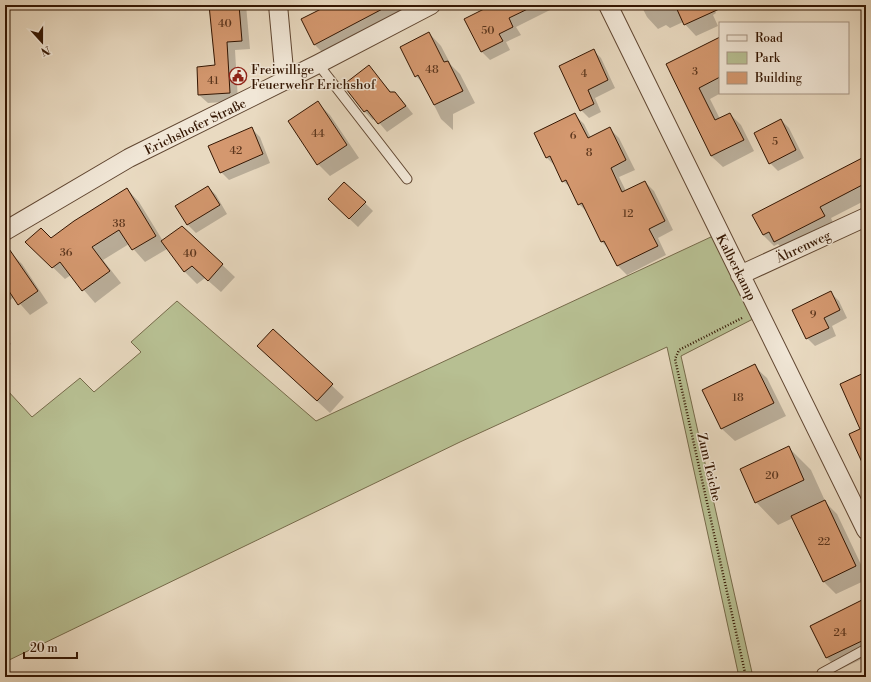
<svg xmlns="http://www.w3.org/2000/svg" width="871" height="682" viewBox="0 0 871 682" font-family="'Libre Bodoni',serif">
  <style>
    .green { fill: #b7bf92; stroke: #766a4a }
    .shadow { fill: #0003 }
    .building { fill: #d4986f; stroke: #341602 }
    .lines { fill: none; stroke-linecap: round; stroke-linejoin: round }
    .service-casing { stroke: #614732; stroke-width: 11 }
    .minor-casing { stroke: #614732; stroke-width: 20 }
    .path { stroke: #341602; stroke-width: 2.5; stroke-dasharray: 1 2; stroke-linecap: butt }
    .service { stroke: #f1e7d7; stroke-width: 9 }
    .minor { stroke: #f1e7d7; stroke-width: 18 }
    .labels { text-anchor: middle; stroke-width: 3; stroke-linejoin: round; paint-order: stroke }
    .number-label { font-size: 11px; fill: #5c361d }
    .poi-label { font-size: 13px; fill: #341602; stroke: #f1e7d7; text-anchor: start }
    .street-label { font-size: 13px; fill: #341602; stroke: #f1e7d7 }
  </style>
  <rect width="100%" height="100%" fill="#e9dac1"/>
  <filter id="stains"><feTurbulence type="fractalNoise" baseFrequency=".005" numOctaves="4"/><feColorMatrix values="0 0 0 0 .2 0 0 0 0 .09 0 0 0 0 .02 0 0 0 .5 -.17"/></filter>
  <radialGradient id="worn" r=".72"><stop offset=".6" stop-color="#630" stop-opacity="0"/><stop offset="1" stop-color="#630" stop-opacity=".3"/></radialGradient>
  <path class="green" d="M 713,236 L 753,319 L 681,356 L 753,677 L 739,677 L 667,347 L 460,442 L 5,662 L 5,392 L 7,390 L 32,417 L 80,378 L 94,392 L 141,352 L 131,342 L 177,301 L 316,421 Z"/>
  <path class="shadow" d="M 210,5 L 246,5 L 250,49 L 235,50 L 238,101 L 208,103 L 199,95 L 216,66 Z
    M 330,5 L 412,5 L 323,53 L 315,45 Z
    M 494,5 L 560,5 L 516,27 L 521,35 L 506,42 L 510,50 L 490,60 L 482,52 L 465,20 Z
    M 641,5 L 713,5 L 716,13 L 713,15 L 718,26 L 696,36 L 683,22 L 670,28 L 666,25 L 658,29 L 647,17 Z
    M 429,33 L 441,46 L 451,65 L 460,74 L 475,103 L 453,114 L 453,130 L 441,119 L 424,85 L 416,76 Z
    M 720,38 L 721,93 L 710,99 L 720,119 L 730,114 L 741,125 L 754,151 L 723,167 L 711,156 L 668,64 Z
    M 593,50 L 601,58 L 615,88 L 595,98 L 601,112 L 589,118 L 581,110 L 560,67 Z
    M 369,67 L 391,92 L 393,91 L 401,99 L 413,114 L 387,132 L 375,118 L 373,120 L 364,111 Z
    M 318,103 L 330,115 L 359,158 L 330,176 L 318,164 Z
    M 575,115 L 584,124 L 591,138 L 610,129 L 619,138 L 635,170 L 619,177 L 626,191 L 645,182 L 654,191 L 673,230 L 658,238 L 666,255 L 627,275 L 617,265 L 610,250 L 602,242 L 589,214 L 579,204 L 572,189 L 563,181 L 556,167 L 547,158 L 536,134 Z
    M 781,120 L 789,128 L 804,158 L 778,171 L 770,163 Z
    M 251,128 L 260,137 L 270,163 L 229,180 L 221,172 Z
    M 866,158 L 866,200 L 831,218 L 835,227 L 786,252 L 778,244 L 774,246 L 763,235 Z
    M 208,187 L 216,195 L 227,214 L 196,233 L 187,224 Z
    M 127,189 L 139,202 L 163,241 L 182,227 L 235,277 L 221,292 L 205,278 L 197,284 L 184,271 L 167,249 L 145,262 L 129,244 L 103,260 L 121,283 L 95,303 L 71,275 L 65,279 L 39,254 L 51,239 Z
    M 365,203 L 373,211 L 358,227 L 337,207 Z
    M 11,253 L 22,264 L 48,303 L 30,315 L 14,297 L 5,304 L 5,257 Z
    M 831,293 L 839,301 L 847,318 L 832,326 L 836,336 L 815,346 L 807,338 Z
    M 273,331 L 344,397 L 330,413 L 271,359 Z
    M 5,335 L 11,344 L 5,348 Z
    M 754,366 L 767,378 L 786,416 L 735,441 L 722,429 L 703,391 Z
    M 789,448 L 811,470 L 826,503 L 837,514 L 866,575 L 866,580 L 836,594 L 824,582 L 793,518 L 778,525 L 756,502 Z
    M 866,600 L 866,657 L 839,670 L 827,658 L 812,626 Z
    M 866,674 L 866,677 L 861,677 Z"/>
  <path class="building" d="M 209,5 L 239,5 L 242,41 L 227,42 L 230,93 L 198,95 L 197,67 L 215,65 Z
    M 329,5 L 390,5 L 314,45 L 301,19 Z
    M 492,5 L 536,5 L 509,18 L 513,27 L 499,34 L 503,41 L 481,52 L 464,19 Z
    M 675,5 L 728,5 L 684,25 Z
    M 429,32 L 444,62 L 448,61 L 463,91 L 434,105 L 418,75 L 415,77 L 400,47 Z
    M 720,37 L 720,77 L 699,88 L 715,120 L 730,113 L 744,140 L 711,156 L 666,64 Z
    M 594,49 L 608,80 L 588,90 L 594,104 L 580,111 L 559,66 Z
    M 369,65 L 390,92 L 395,92 L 406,106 L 378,124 L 367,110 L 364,112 L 343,85 Z
    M 318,101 L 347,145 L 317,165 L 288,121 Z
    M 575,113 L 588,138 L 610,127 L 626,160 L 611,168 L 622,192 L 645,181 L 665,221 L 649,229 L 658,246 L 617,266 L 604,241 L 601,242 L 582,203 L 578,205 L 566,180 L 562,182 L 550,156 L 546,158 L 534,133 Z
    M 781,119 L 796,150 L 769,164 L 754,133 Z
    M 252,127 L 263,154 L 220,173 L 208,146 Z
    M 866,156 L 866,183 L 820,207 L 825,216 L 774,242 L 769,232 L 763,235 L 752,215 Z
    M 344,182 L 366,202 L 349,219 L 328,199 Z
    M 208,186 L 220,205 L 187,225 L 175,206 Z
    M 127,188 L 156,236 L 132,250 L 119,230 L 92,247 L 110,271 L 82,291 L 60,262 L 52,268 L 25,242 L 41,228 L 51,238 L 74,221 Z
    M 182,226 L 223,264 L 208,281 L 192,266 L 184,272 L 161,241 Z
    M 5,243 L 38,291 L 18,305 L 5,285 Z
    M 831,291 L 840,310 L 824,318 L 829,328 L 806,339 L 792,310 Z
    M 273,329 L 333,384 L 317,401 L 257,346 Z
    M 755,364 L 774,403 L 721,429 L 702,390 Z
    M 866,372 L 866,471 L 849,434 L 860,429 L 840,384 Z
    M 789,446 L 804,480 L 755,503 L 740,469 Z
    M 825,500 L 856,566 L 823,582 L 791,516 Z
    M 866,598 L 866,639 L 826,658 L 810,626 Z"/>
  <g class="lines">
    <defs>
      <path id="service" d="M 318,64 L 407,179
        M 822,673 L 866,649"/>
      <path id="minor" d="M 278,5 L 285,81
        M 608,5 L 866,530
        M 5,231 L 129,158 L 318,64 L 431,5
        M 740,275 L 866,217"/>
    </defs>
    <use href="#service" class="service-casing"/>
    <use href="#minor" class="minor-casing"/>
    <path class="path" d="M 742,318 L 679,350 L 675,359 L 746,677"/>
    <use href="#service" class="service"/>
    <use href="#minor" class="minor"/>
  </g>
  <defs>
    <symbol id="civic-ring" viewBox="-11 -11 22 22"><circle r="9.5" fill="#f1e7d7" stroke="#8f2418" stroke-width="1.5"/><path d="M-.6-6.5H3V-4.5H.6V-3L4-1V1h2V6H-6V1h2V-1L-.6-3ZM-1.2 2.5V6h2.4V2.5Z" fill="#8f2418"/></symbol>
  </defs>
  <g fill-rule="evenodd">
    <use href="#civic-ring" x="228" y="66" width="20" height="20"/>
  </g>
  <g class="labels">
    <g class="number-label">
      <text x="225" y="27">40</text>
      <text x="488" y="34">50</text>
      <text x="432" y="73">48</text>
      <text x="695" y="75">3</text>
      <text x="584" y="77">4</text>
      <text x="213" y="84">41</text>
      <text x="318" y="137">44</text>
      <text x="573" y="139">6</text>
      <text x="775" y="145">5</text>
      <text x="236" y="154">42</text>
      <text x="589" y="156">8</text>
      <text x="628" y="217">12</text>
      <text x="119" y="227">38</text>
      <text x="66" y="256">36</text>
      <text x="190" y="257">40</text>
      <text x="813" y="318">9</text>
      <text x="738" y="401">18</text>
      <text x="772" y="479">20</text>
      <text x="824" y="545">22</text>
      <text x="840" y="636">24</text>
    </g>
    <g class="poi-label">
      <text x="251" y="74">Freiwillige<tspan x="251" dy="15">Feuerwehr Erichshof</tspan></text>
    </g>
    <g class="street-label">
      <text transform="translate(195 126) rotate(-26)" y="5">Erichshofer Straße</text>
      <text transform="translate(803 246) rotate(-25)" y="5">Ährenweg</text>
      <text transform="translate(737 267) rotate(63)" y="5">Kalberkamp</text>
      <text transform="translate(710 467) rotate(77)" y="5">Zum Teiche</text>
    </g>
  </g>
  <rect width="871" height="682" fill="none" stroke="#e9dac1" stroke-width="20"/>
  <rect x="6" y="6" width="859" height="670" fill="none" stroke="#341602" stroke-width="2"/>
  <rect x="10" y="10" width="851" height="662" fill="none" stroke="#341602"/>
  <rect x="719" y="22" width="130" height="72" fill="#f1e7d7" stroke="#a59382"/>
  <rect x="727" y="35" width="20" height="6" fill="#f1e7d7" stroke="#a59382"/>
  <text x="755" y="42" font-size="12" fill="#341602">Road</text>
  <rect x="727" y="52" width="20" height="12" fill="#b7bf92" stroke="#a59382"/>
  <text x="755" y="62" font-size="12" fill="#341602">Park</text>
  <rect x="727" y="72" width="20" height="12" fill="#d4986f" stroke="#a59382"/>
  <text x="755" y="82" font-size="12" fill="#341602">Building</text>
  <g transform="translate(42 42) rotate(159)" stroke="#f1e7d7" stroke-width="3" paint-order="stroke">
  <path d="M0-3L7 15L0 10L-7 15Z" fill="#341602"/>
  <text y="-6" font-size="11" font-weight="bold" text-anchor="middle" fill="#341602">N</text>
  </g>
  <path d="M24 652v6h53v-6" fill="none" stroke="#341602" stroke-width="2"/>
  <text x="30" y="652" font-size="12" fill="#341602" stroke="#f1e7d7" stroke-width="3" paint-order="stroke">20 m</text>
  <rect width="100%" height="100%" filter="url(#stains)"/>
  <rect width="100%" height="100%" fill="url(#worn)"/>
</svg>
